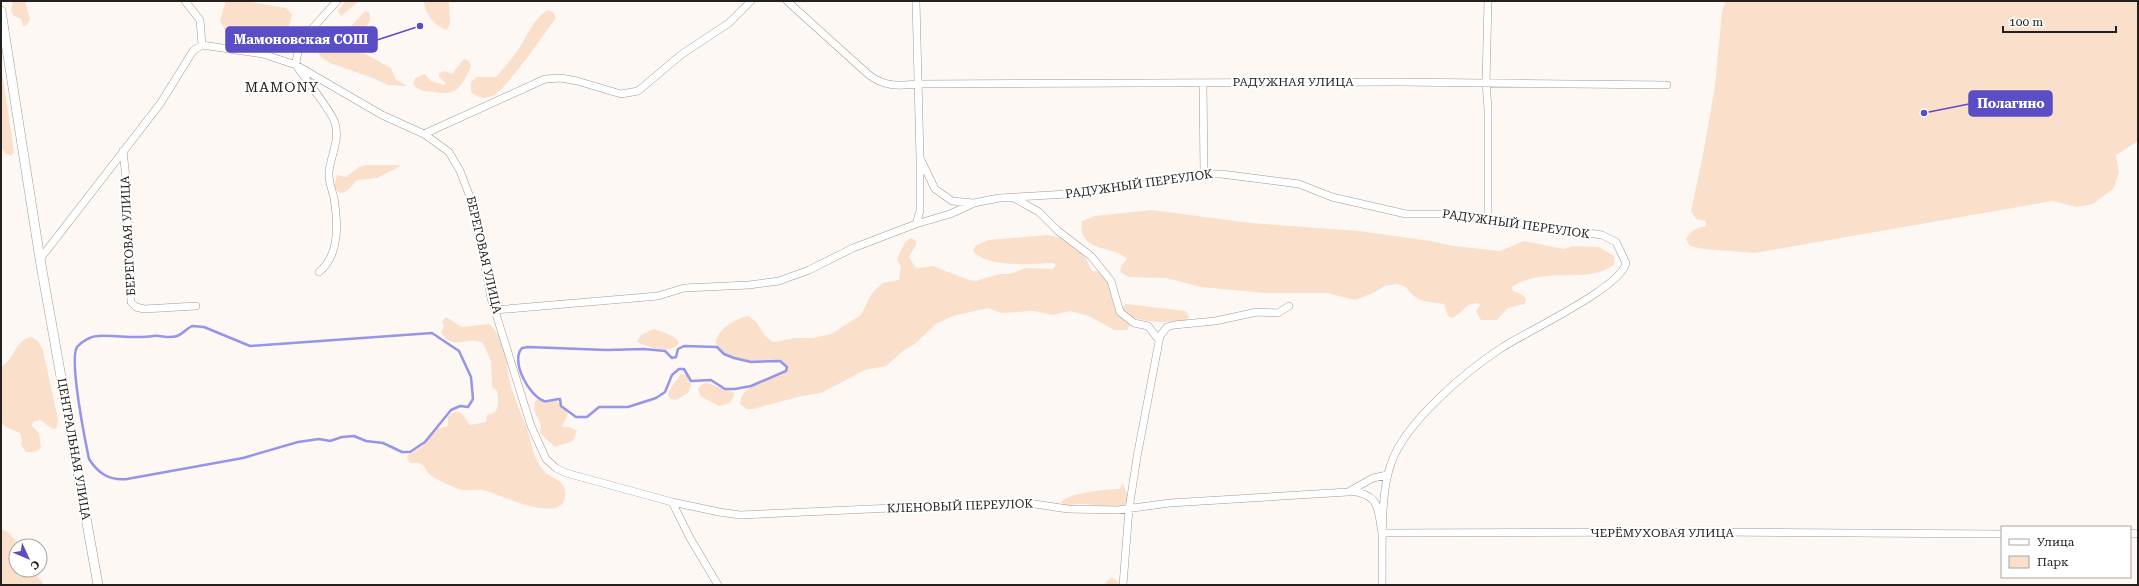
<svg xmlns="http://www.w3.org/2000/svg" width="2139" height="586" viewBox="0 0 2139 586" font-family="'Roboto Serif',serif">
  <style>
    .green { fill: #fadfcb }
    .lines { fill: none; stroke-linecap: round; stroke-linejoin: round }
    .stream { stroke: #9595ea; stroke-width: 2.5 }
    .minor-casing { stroke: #a59990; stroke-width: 8 }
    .tertiary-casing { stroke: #a59990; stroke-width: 10 }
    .minor { stroke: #fff; stroke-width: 7 }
    .tertiary { stroke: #fff; stroke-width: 9 }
    .labels { text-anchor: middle; stroke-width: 4; stroke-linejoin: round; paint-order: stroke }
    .street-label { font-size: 12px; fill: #25201d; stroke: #fff }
    .quarter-label { font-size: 14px; letter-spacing: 1px; fill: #25201d; stroke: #fff }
    .leader { fill: none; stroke: #5a4dc5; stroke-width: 1.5 }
    .callout-dot { fill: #5a4dc5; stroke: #fff; stroke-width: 1.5 }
    .callout { fill: #5a4dc5; stroke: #5a4dc5; stroke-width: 1.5 }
    .callout-label { font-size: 13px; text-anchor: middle; font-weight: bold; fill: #fff }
  </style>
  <rect width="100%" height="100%" fill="#fef8f4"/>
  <path class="green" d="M 13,1 L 25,1 L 30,19 L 27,25 L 23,26 L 21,19 L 14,16 L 11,11 Z
    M 226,1 L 245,1 L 286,8 L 292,14 L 287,35 L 280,39 L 225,31 L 220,20 Z
    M 345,1 L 359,1 L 341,16 L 338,11 Z
    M 424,1 L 449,1 L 450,25 L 446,30 C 435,26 424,13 424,1 Z
    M 1726,1 L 2138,1 L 2138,141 L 2116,155 L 2119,172 L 2114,188 L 2093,204 L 2077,207 L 2052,201 L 1755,253 L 1704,249 L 1690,246 L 1686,239 C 1691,230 1697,228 1706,226 L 1706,221 L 1696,219 L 1691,211 L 1703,155 L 1715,86 L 1722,11 Z
    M 548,10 L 553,12 L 556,18 C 544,34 508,87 494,95 C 485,100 478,98 471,92 L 471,82 L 477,77 L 496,77 C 506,66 515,55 523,42 C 530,29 535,18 548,10 Z
    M 365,11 L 370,13 L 370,21 L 355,42 L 360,51 L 391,68 L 396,80 L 408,86 L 388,85 L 373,78 L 330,63 L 321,57 L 316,50 L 314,40 L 315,32 L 327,26 L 341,33 L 346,32 Z
    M 464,59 L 469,61 L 471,66 C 461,88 458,96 433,92 C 424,91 418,91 413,84 L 415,78 L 425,74 L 431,81 L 444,85 L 446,83 L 439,77 L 439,73 L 445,71 L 452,74 Z
    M 1,66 L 14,152 L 11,156 L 5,153 L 1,146 Z
    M 366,165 L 400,165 L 399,167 L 377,178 L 357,180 C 351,186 349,192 340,193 L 334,187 L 337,175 L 346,177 L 359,167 Z
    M 1152,210 L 1250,223 L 1359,231 L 1430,241 L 1454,246 L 1500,251 L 1524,241 L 1564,249 L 1573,246 L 1599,247 L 1614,256 L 1614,265 C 1586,285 1546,265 1512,287 L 1513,291 L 1521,294 L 1526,299 L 1525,304 L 1508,308 L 1497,320 L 1481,320 L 1476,311 L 1481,304 C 1466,300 1464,313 1452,318 L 1448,316 L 1444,304 C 1426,301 1417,303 1406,287 L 1397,284 L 1385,286 L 1373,293 L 1355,300 L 1327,293 L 1265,293 L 1201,287 L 1166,278 L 1129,277 L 1120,272 L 1121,266 L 1127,259 C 1116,246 1076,253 1082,221 L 1095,216 Z
    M 1047,235 L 1062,238 L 1084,255 L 1092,271 C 1113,271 1111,300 1118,314 C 1120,318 1127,321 1130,325 L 1127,330 L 1114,330 L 1089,316 L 1070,311 L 1053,315 L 1034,311 L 1001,313 L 988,308 L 953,316 L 936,324 L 916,343 L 903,351 L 886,366 L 865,370 L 821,393 L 802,396 L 753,409 L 747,409 L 740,404 C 741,384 769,380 784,374 L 787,367 L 777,360 C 761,360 752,364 734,358 C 697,347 725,321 748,316 C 762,323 760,336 774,342 L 795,338 L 813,338 L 831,334 L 861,315 L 872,293 L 882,283 L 899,280 L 901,267 L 897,259 L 905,242 L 911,238 L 916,241 L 916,245 L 909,257 L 915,267 L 919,268 L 933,266 L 969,280 L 976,281 L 999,274 L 1010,274 L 1026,268 L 1053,269 L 1056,265 L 1053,263 C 1032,264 987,268 973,251 L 976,245 L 989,240 Z
    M 1126,304 L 1185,311 L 1189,316 L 1188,319 L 1184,321 C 1163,322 1142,325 1123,311 L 1122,308 Z
    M 446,317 L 462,327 L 489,324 C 506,337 506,367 511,386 C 515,400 521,413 526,426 C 533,444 531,455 544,471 C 551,479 564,479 565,491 C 570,530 497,493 483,490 C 475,489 466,492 458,489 C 451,486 434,479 429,474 C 425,470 425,465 419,463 C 416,462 414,464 410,463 L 407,458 L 408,455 L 422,447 L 436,429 L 448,426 L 448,417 C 459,405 464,416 470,425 L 486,422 L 487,415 C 489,414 491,414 493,413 C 500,410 498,396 497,391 L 492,387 L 491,361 L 483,343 C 467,335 454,352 441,333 L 444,326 L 442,322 Z
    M 654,329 C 663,333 675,334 679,343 C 672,355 648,347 637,342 L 641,335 Z
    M 31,337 L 38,341 L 43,350 L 58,419 L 57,428 L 53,429 L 40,420 L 33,422 L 32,426 L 39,433 L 41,447 C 38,452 33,453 26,452 L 21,445 L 22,440 L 20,433 L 6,427 L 1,422 L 1,367 C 14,360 15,340 31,337 Z
    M 681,374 L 686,375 L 691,385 L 689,392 L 676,400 L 670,399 L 668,394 L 672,386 Z
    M 707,383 L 735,393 L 730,403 L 719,406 L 700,396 L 698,389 L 702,384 Z
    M 537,399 L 544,402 L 557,401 L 568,414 L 562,427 L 569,427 L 577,431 L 573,441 L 555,447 L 540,433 L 541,425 L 534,410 L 535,402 Z
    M 1123,484 L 1127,494 L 1127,504 C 1111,511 1096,503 1079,504 C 1074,504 1069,506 1063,506 L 1061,502 C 1067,493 1108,489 1119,489 Z
    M 1,529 L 9,533 L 20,545 L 16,546 L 16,570 C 31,570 36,572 44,585 L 1,585 Z
    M 1111,578 L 1115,579 L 1120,585 L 1105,585 L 1106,582 Z"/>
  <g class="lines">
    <path class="stream" d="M 192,326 L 204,327 L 250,346 L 432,333 L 459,351 L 471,377 L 473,399 L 468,407 L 460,406 L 451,410 L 425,442 L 410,452 L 402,452 L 383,443 L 366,441 L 354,436 L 342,437 L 330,441 L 319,439 L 298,442 L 243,458 L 127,479 C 109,481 98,473 89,459 C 85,440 69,360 77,347 C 81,342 91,336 98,336 C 117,335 134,339 153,336 C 161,335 168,339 177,336 C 183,334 186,329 192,326 Z
      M 684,346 L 717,347 L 724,354 L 734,358 L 751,362 L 780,361 L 787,367 L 786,371 L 751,386 L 735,389 L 725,389 L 711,380 L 691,381 L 684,369 L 679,369 L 672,375 L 665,392 L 656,398 L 628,407 L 599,407 L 587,417 L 576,417 L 561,406 L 560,399 C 555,399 549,402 544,401 C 529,396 510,361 522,348 L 528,347 L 607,350 L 644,349 L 665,351 L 672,358 L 676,357 L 678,349 Z"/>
    <defs>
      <path id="minor" d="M 185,1 L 200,20 L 202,45
        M 787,1 L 869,75 C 885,87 899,86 918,84 L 1399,82 L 1667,85
        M 916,1 L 920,158 L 935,189 L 952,201 L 974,203 L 999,198 L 1068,194 L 1141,185 L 1204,174 L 1221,174 L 1299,184 L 1332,197 L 1406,214 L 1440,214 L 1488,218 L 1602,235 L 1616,242 L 1626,263 C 1621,288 1525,332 1500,349 C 1465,372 1407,421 1392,461 C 1379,493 1383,550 1382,585
        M 1203,83 L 1204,174
        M 424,134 L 545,79 L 561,78 L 577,81 L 621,94 L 638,91 L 682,54 L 729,23 L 751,1
        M 123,151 L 127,187 L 131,302 L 136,307 L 144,309 L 196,306
        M 1014,198 L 1039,212 L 1058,231 L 1091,256 L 1111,281 L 1120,312 L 1134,323 L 1148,326 L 1159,340
        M 1488,218 L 1488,108 L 1486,83 L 1488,1
        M 916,224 L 950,214 L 972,204
        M 40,259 L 160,104 L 193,51 L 202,45 L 263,54 L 296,65 L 382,115 L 424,134 L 449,152 L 460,171 L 474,207 L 491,298 L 531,426 L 546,459 L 556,468 L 566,473 L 672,502 L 719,512 L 740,515 L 1021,502 L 1068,509 L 1118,510 L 1170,503 L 1348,492 L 1373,478 L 1387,475
        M 319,272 C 340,255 338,223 334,198 C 332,189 328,181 329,171 C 331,155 340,140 335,123 C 331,110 305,79 296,65 C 296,40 321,20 337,1
        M 495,310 L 658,296 L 684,288 L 749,285 L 779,281 L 809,270 L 853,248 L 916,224 L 920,211 L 920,160
        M 1350,491 C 1381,495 1377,507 1382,533 L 1715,532 L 2002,534
        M 672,502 L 690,538 L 718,585
        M 2130,533 L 2138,534
        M 1123,585 L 1129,509 L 1137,457 L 1160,336 L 1167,327 L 1174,325 L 1215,321 L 1257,312 L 1278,313 L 1289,306"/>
      <path id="tertiary" d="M 1,11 L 40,259 L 98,585"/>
    </defs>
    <use href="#minor" class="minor-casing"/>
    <use href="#tertiary" class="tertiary-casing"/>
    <use href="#minor" class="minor"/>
    <use href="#tertiary" class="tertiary"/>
  </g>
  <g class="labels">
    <g class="street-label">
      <text x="1293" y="86">РАДУЖНАЯ УЛИЦА</text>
      <text transform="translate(1139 184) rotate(-8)" y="4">РАДУЖНЫЙ ПЕРЕУЛОК</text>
      <text transform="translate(1516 224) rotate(8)" y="4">РАДУЖНЫЙ ПЕРЕУЛОК</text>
      <text transform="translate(128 236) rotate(-93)" y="4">БЕРЕГОВАЯ УЛИЦА</text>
      <text transform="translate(484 255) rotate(77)" y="4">БЕРЕГОВАЯ УЛИЦА</text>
      <text transform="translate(74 449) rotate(80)" y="4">ЦЕНТРАЛЬНАЯ УЛИЦА</text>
      <text transform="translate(960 506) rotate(-2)" y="4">КЛЕНОВЫЙ ПЕРЕУЛОК</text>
      <text x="1662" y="537">ЧЕРЁМУХОВАЯ УЛИЦА</text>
    </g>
    <g class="quarter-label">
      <text x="282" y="92">MAMONY</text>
    </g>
  </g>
  <path class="leader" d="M420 26L377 40M1924 113L1969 104"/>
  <g class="callout-dot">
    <circle cx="420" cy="26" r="4"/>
    <circle cx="1924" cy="113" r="4"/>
  </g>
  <g class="callout">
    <rect x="226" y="27" width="151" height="25" rx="4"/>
    <rect x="1969" y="91" width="83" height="25" rx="4"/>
  </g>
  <g class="callout-label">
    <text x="301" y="44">Мамоновская СОШ</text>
    <text x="2011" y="108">Полагино</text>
  </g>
  <rect width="2139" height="586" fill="none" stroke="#25201d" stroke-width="4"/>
  <rect x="2001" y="526" width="130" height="52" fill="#ffffff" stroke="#a8a6a5"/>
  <rect x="2009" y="539" width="20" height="6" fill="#ffffff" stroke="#a8a6a5"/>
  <text x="2037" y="546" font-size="12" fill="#25201d">Улица</text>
  <rect x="2009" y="556" width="20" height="12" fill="#fadfcb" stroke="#a8a6a5"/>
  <text x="2037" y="566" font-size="12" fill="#25201d">Парк</text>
  <g transform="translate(28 558) rotate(134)"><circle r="19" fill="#ffffff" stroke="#a8a6a5"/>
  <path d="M0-3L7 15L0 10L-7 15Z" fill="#5a4dc5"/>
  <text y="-6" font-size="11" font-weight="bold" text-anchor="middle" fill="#25201d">С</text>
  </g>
  <path d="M2003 26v6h113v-6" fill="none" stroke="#25201d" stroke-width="2"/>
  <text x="2009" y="26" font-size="12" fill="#25201d" stroke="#ffffff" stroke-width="3" paint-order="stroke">100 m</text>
</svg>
